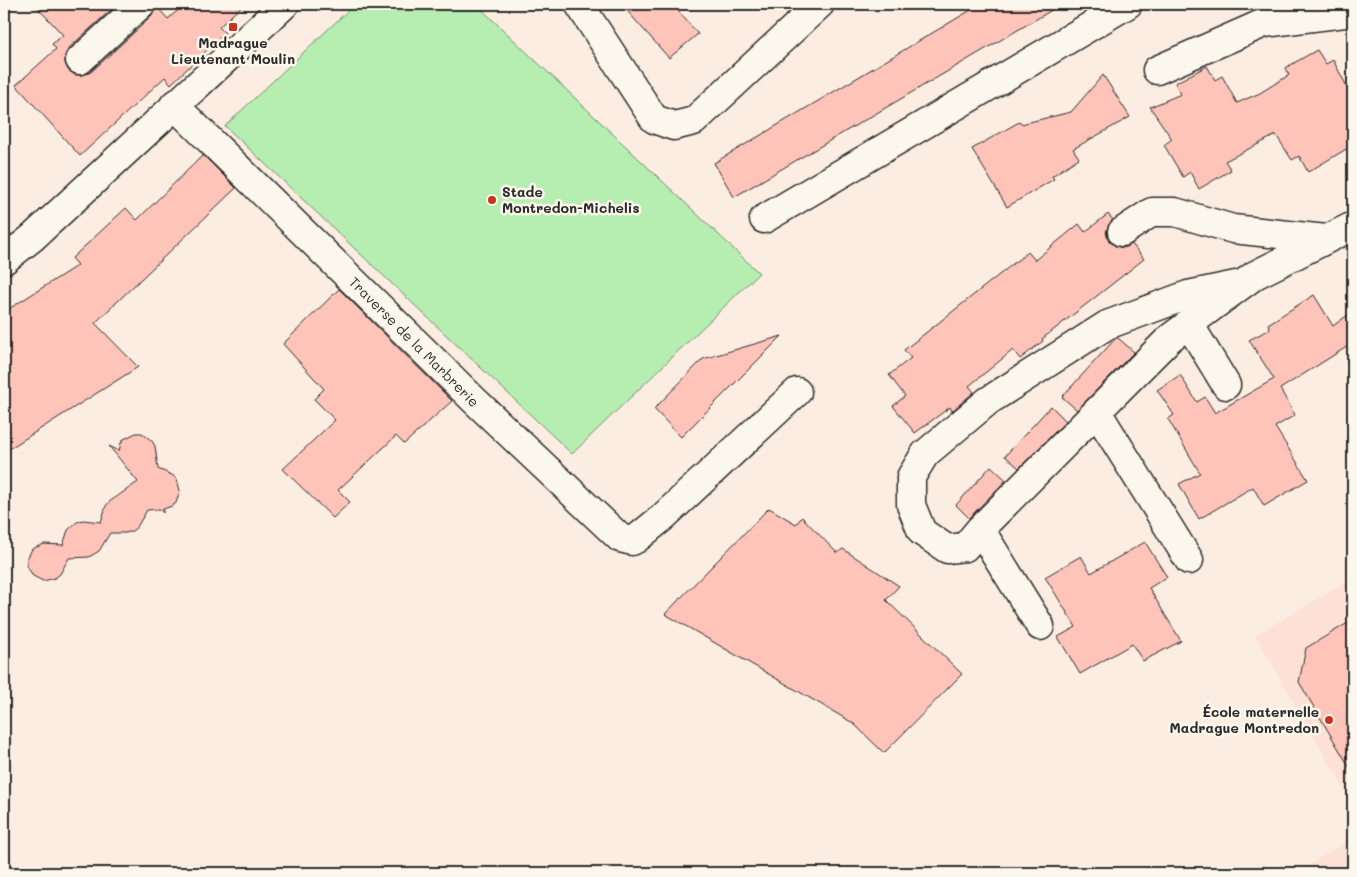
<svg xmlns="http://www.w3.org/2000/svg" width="1357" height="877" viewBox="0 0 1357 877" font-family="Mali,sans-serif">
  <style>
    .built { fill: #fde1d6 }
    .green { fill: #b6edb0; stroke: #708c6e }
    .building { fill: #ffc4b9; stroke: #2b2b2b }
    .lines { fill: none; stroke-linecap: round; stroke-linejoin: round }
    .minor-casing { stroke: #2b2b2b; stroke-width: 31 }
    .minor { stroke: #fbf7ec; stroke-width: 28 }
    .poi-dot { fill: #c8321e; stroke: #fbf7ec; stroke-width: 2 }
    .labels { text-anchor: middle; stroke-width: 5; stroke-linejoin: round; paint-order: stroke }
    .poi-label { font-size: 14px; font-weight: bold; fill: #2b2b2b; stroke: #fbf7ec }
    .street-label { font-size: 14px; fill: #2b2b2b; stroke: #fbf7ec }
  </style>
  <rect width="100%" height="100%" fill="#fcede2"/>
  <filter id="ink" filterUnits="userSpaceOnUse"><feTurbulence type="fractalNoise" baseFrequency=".02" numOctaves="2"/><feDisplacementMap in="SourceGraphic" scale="10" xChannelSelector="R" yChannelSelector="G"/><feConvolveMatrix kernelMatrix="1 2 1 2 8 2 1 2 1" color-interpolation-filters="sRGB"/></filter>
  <g filter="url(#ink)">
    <path class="built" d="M 1353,578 L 1353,804 L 1255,635 Z
      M 1353,837 L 1353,873 L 1296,873 Z"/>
    <path class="green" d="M 355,4 L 476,4 L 759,273 L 572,454 L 225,126 Z"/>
    <path class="building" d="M 34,4 L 111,4 L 114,7 L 69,48 L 65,55 L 65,63 L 68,70 L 75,75 L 83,75 L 91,72 L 152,16 L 156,6 L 168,19 L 185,4 L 244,4 L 219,27 L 225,33 L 171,84 L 165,77 L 80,156 L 16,85 L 56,49 L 52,44 L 63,35 Z
      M 621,4 L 672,4 L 698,34 L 669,58 Z
      M 981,4 L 1062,4 L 734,197 L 714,163 Z
      M 1317,50 L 1326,64 L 1333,60 L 1353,98 L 1353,145 L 1308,172 L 1299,156 L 1292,160 L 1276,135 L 1225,161 L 1231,170 L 1199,189 L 1190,172 L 1183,177 L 1164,145 L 1172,139 L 1150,107 L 1181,94 L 1175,83 L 1207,66 L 1215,80 L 1222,76 L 1237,103 L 1260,93 L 1289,75 L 1285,68 Z
      M 1103,75 L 1130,117 L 1073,149 L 1079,158 L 1052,176 L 1054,179 L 1007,207 L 972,149 L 1019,122 L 1021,124 L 1071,112 Z
      M 203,155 L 236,188 L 95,323 L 138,367 L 4,452 L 4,312 L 78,265 L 72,258 L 126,208 L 137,220 Z
      M 1108,214 L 1113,220 L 1108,226 L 1106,233 L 1109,241 L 1115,246 L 1123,248 L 1132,244 L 1144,259 L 1042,339 L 1043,341 L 1020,359 L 1013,350 L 969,386 L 974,392 L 952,411 L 950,407 L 915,433 L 893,406 L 905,396 L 889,375 L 911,358 L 904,350 L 1028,252 L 1035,260 L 1079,224 L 1085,232 Z
      M 339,289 L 452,401 L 404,444 L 396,436 L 338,490 L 350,502 L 333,518 L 283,469 L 335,420 L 314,399 L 324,389 L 283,344 Z
      M 1314,295 L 1333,326 L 1353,311 L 1353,343 L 1280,389 L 1295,415 L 1275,427 L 1308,480 L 1264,506 L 1253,487 L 1199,519 L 1179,484 L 1200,473 L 1168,419 L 1174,415 L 1157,390 L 1180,375 L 1197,402 L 1205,397 L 1215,413 L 1274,379 L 1249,340 L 1270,329 L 1268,324 Z
      M 782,336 L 681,437 L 654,409 L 703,359 Z
      M 1116,338 L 1118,338 L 1134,352 L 1077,410 L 1062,397 Z
      M 1051,406 L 1066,421 L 1019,468 L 1005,456 Z
      M 136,433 L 142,433 L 152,441 L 155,446 L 158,469 L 172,475 L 177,479 L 180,491 L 176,503 L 172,506 L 163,509 L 163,513 L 160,509 L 147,510 L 137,527 L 132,531 L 126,533 L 110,533 L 99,551 L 89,557 L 69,558 L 60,574 L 55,578 L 43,581 L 33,576 L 27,566 L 27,559 L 32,549 L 44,544 L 63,545 L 68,530 L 77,522 L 83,520 L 101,522 L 106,506 L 109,502 L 138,482 L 109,446 L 119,451 L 121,443 L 124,439 Z
      M 991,466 L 1006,480 L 969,518 L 956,505 Z
      M 769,508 L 796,524 L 802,517 L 837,553 L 843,549 L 899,586 L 886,600 L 962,674 L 884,753 L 853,723 L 665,614 Z
      M 1145,542 L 1167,577 L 1149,588 L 1181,641 L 1143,661 L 1132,644 L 1080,674 L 1058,637 L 1076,627 L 1045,577 L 1081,556 L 1091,573 Z
      M 1353,620 L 1353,773 L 1299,682 L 1306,648 Z"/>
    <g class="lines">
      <defs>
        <path id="minor" d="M 579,4 L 654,119 L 674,126 L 694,121 L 820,4
          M 80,60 L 141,4
          M 1157,70 L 1264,23 L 1353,12
          M 174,105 L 474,400 L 620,538 L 632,541 L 636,539 L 663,517 L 797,392
          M 764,219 L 1128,4
          M 1122,232 L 1152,212 L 1175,212 L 1233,229 L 1326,239
          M 4,260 L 32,238 L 285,4
          M 1189,324 L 1226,385
          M 1097,412 L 1189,560
          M 980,529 L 965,547 L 947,549 L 922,532 L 911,505 L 911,477 L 925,454 L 988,401 L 1107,325 L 1188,295 L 1236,285
          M 1040,626 L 980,529 L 1170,338 L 1255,275 L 1353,226"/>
      </defs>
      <use href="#minor" class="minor-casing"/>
      <use href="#minor" class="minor"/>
    </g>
  </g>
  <g class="poi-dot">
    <rect x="228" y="22" width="10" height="10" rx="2.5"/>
    <circle cx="492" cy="200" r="5"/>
    <circle cx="1329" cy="720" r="5"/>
  </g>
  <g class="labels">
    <g class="poi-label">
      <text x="233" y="48">Madrague<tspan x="233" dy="16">Lieutenant Moulin</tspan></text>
      <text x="502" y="197" text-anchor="start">Stade<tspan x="502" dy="16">Montredon-Michelis</tspan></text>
      <text x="1319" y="717" text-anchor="end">École maternelle<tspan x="1319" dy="16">Madrague Montredon</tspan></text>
    </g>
    <g class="street-label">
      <text transform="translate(414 342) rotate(45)" y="5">Traverse de la Marbrerie</text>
    </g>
  </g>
  <rect width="1357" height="877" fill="none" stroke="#fbf7ec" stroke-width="20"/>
  <rect x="10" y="10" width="1337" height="857" fill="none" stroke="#2b2b2b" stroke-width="2" filter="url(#ink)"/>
</svg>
